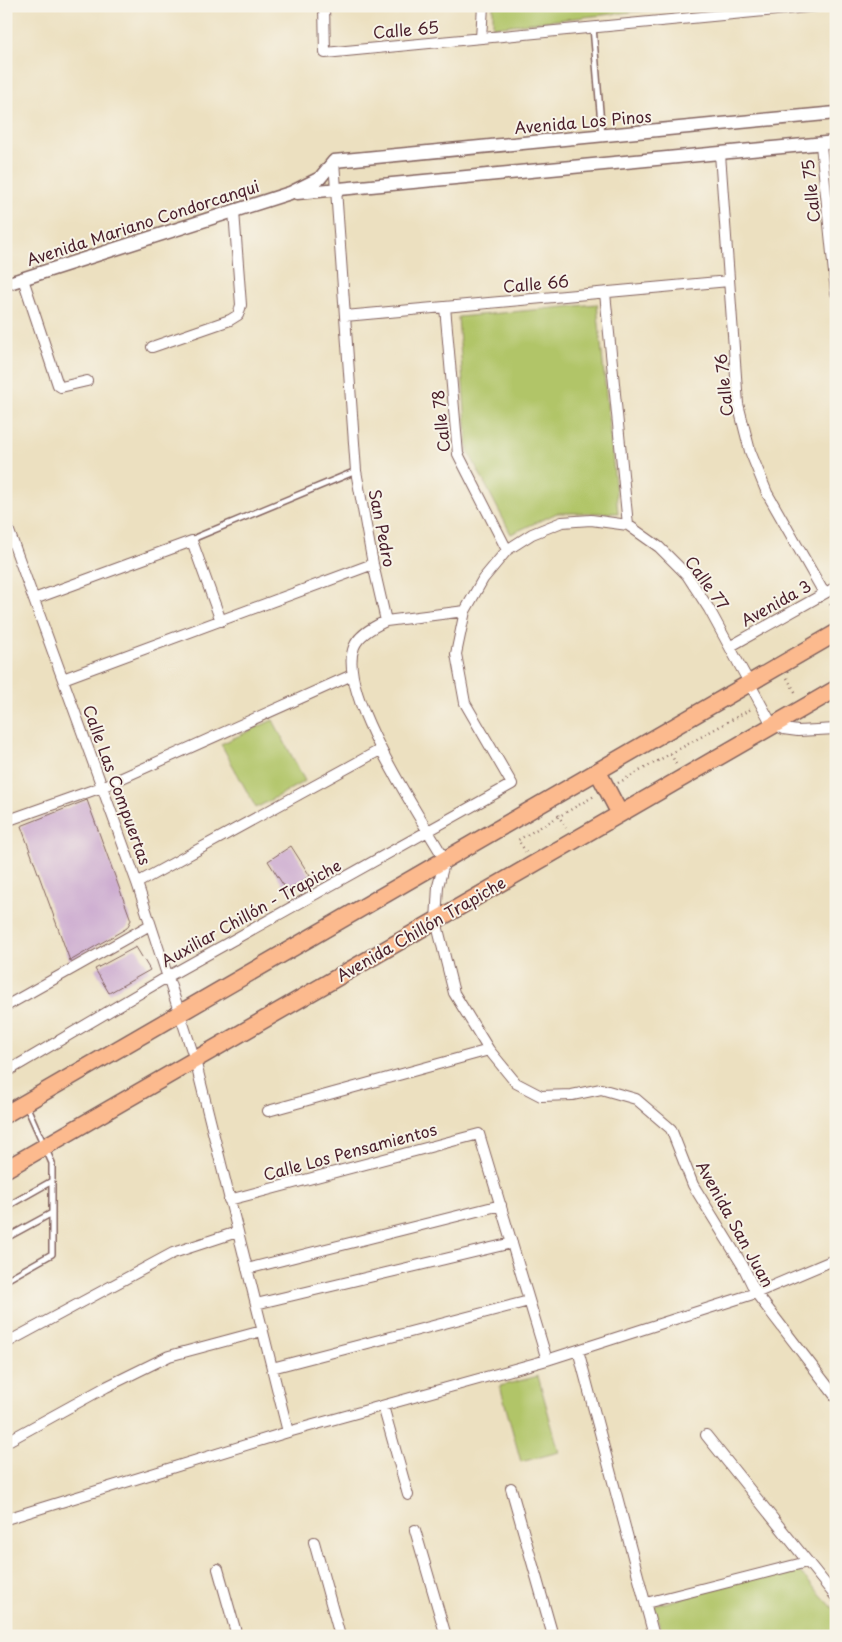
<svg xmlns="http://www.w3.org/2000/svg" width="842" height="1642" viewBox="0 0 842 1642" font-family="'Playpen Sans',sans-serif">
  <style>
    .green { fill: #b1c568; stroke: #7e724a }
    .building { fill: #caa8cf }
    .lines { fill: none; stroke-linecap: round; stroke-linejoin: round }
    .service-casing { stroke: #83635f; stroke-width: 8 }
    .minor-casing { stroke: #83635f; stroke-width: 12 }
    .tertiary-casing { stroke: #83635f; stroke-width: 15 }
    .primary-casing { stroke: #83635f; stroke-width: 19 }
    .path { stroke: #83635f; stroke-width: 2.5; stroke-dasharray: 1 4; stroke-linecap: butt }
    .service { stroke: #fff; stroke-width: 5 }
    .minor { stroke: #fff; stroke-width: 10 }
    .tertiary { stroke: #fff; stroke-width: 12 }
    .primary { stroke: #fcba8e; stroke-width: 16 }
    .labels { text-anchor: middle; stroke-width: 4; stroke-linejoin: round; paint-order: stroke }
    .street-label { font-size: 16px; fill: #4a1f2b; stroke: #f7f3e8 }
  </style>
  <rect width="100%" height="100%" fill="#f7f3e8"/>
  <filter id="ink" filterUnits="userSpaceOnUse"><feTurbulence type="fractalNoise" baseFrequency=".02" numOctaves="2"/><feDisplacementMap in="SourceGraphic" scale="10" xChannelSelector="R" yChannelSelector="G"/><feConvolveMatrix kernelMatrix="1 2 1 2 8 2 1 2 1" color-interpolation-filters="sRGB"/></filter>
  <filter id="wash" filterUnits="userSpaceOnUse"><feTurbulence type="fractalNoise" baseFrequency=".0096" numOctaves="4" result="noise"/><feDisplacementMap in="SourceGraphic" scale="20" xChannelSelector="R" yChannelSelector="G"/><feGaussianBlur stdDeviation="1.12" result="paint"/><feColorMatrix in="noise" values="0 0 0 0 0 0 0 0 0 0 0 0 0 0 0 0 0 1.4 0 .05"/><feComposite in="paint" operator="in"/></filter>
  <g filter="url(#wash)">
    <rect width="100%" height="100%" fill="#ece0c0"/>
    <path class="green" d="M 493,6 L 685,6 L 493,27 Z
      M 597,304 L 618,513 L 557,513 L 511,534 L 468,451 L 458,317 Z
      M 273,720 L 305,781 L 256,808 L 221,744 Z
      M 538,1376 L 559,1452 L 521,1462 L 500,1386 Z
      M 794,1566 L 836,1611 L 836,1636 L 662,1636 L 654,1606 Z"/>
    <g id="blocks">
      <path class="building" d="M 87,800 L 131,920 L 127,928 L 70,961 L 21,826 Z
        M 291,846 L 310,876 L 287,891 L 268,861 Z
        M 136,947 L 150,970 L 109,993 L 95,969 Z"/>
    </g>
  </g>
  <g filter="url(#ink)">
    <use href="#blocks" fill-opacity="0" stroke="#83635f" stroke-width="1"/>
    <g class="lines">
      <defs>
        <path id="service" d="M 593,27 L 602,136
          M 192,541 L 197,537 L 356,471
          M 6,1207 L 52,1181
          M 6,1238 L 52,1213
          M 6,1280 L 52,1254 L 52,1163 L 26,1105"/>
        <path id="minor" d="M 324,6 L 325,53 L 818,6
          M 481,38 L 483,6
          M 821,145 L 836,293
          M 720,154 L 738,404 L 750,451 L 767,493 L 824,593
          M 334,161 L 356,471 L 373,564 L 386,621 C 375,626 359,634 354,647 C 336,692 421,818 445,860 L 438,886 L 436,921 L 454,993 L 489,1050 L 516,1083 L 541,1096 L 572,1095 L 601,1089 L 636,1099 L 671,1129 L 693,1185 L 743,1266 L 756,1293 L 836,1397
          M 23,279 L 58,385 L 61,387 L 87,381
          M 605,293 L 628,525
          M 445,307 L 458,454 L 507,550
          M 345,316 L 729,281
          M 152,347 L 230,320 L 238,315 L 241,305 L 234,211
          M 6,523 L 137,883 L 195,1060 L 288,1432
          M 34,599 L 192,541 L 221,621
          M 386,621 L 465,611
          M 731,646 L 836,587
          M 63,679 L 373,564
          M 6,821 L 102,787 L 352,675
          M 137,883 L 380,750
          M 6,1006 L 150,925
          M 6,1072 L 167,977 L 512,784 L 465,703 L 456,654 L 465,611 L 483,579 L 507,550 L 532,534 L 562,522 L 591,520 L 628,525 L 659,547 L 687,575 L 709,609 L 770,721 L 783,729 L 798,731 L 836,729
          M 268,1111 L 489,1050
          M 229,1200 L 479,1134 L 547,1360
          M 247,1269 L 501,1205
          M 256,1304 L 512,1243
          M 6,1343 L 173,1253 L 237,1232
          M 578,1350 L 654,1636
          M 272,1368 L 529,1301
          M 383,1406 L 408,1495
          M 706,1435 L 836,1597
          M 6,1442 L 106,1387 L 169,1356 L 262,1331
          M 511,1488 L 553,1636
          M 6,1519 L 288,1432 L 547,1360 L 756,1293 L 836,1259
          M 415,1530 L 446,1636
          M 314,1542 L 340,1636
          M 218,1569 L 237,1636
          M 646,1603 L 807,1562"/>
        <path id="tertiary" d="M 297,193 L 836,142
          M 6,284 L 290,193 L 320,178 L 334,161 L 836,113"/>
        <path id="primary" d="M 598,772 L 620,814
          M 6,1114 L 836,633
          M 6,1169 L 836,689"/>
      </defs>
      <use href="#service" class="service-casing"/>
      <use href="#minor" class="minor-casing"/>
      <use href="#tertiary" class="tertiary-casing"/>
      <use href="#primary" class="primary-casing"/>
      <path class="path" d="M 830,604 L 836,616
        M 787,678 L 797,695
        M 671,754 L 677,766
        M 618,783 L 751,709
        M 558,815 L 566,828
        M 526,852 L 518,840 L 596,795"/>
      <use href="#service" class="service"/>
      <use href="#minor" class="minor"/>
      <use href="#tertiary" class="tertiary"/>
      <use href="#primary" class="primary"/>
    </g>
  </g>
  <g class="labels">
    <g class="street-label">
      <text transform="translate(406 30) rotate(-5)" y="6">Calle 65</text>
      <text transform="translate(583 122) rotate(-5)" y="6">Avenida Los Pinos</text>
      <text transform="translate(811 191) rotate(-96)" y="6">Calle 75</text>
      <text transform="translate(143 223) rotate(-18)" y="6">Avenida Mariano Condorcanqui</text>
      <text transform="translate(536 284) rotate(-5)" y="6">Calle 66</text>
      <text transform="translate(724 385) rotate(-96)" y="6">Calle 76</text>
      <text transform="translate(441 421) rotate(-96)" y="6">Calle 78</text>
      <text transform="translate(382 528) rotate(79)" y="6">San Pedro</text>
      <text transform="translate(707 583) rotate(54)" y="6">Calle 77</text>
      <text transform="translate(776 603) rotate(-29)" y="6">Avenida 3</text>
      <text transform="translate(117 785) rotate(70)" y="6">Calle Las Compuertas</text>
      <text transform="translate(251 913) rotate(-29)" y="6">Auxiliar Chillón - Trapiche</text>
      <text transform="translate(421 929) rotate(-30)" y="6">Avenida Chillón Trapiche</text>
      <text transform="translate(350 1152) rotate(-15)" y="6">Calle Los Pensamientos</text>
      <text transform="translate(735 1224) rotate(61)" y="6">Avenida San Juan</text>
    </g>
  </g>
  <rect width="842" height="1642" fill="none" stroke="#f7f3e8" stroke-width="25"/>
</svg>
